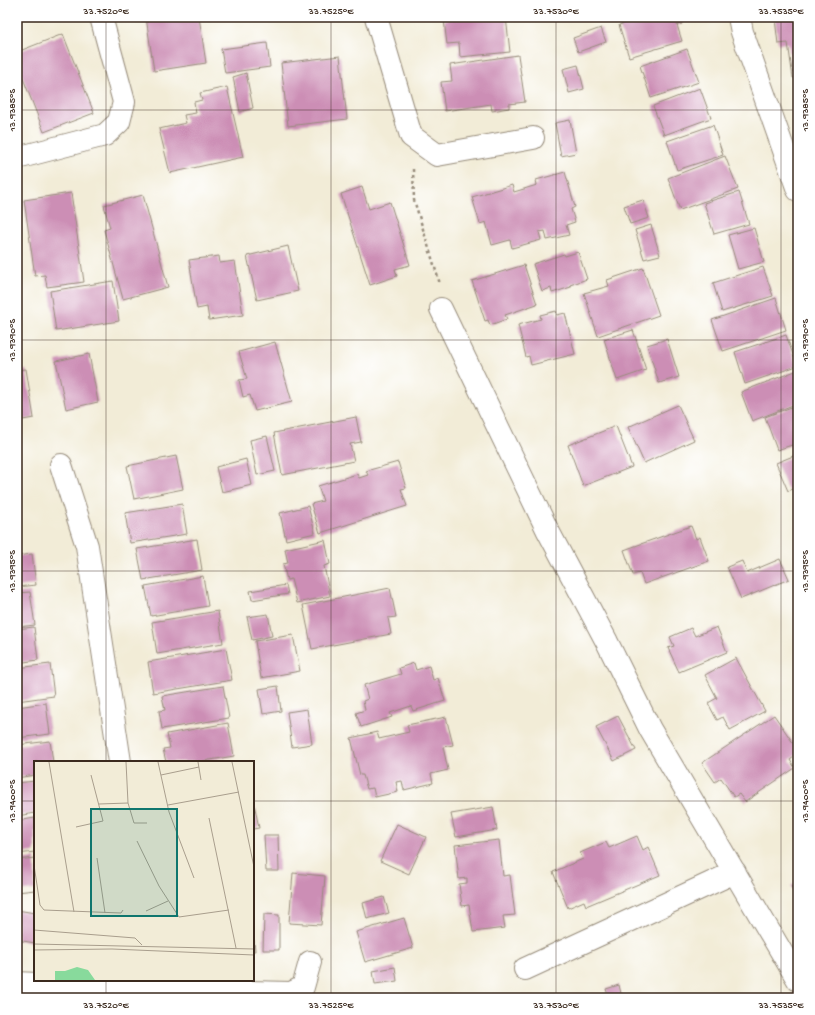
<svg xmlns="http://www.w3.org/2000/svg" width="815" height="1015" viewBox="0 0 815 1015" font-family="'Gochi Hand',sans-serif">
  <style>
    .building { fill: #cc8eb5 }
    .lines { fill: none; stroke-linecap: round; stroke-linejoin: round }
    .minor-casing { stroke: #968b7a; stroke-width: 24 }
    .path { stroke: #968b7a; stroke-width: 2.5; stroke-dasharray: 3 3; stroke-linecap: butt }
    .minor { stroke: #fff; stroke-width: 22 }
    .ticks { fill: none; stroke: #3b2a1e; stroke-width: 1; stroke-opacity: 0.45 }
    .inset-road { fill: none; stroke: #a99e8d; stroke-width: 1 }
    .view { fill: #0f766e; fill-opacity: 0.15; stroke: #0f766e; stroke-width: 2 }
    .inset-edge { fill: none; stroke: #3b2a1e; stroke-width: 2 }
    .neatline { fill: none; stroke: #3b2a1e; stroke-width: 1.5 }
    .ticks-label { font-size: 10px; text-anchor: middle; fill: #3b2a1e }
  </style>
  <rect width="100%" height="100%" fill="#fff"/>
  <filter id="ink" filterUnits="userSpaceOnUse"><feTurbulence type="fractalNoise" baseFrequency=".025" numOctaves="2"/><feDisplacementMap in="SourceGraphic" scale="8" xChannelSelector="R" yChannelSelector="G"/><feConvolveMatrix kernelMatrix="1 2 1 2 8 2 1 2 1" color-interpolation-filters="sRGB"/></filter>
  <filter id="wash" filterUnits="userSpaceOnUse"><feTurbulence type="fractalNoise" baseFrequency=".012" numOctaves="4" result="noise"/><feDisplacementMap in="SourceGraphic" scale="16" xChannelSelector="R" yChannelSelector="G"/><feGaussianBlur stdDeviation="0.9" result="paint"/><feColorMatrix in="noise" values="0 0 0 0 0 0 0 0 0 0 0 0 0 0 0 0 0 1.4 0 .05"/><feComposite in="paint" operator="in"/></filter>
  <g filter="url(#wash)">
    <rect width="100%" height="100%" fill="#f2ecd7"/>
    <g id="blocks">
      <path class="building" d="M 146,17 L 199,17 L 206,63 L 154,71 Z
        M 456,17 L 506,17 L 510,52 L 460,57 L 459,43 L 447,44 L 444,20 Z
        M 643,17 L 680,17 L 682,24 L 677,25 L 682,41 L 629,57 L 619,25 Z
        M 787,17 L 798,17 L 798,77 L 793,78 L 788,43 L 778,44 L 775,19 Z
        M 601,28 L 606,42 L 578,52 L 573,38 Z
        M 63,34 L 94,113 L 44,132 L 17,63 L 17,52 Z
        M 267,43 L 270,67 L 225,73 L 221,49 Z
        M 687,49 L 699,82 L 651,98 L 640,66 Z
        M 518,55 L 525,102 L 509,104 L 509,108 L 492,111 L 491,104 L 445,111 L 441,82 L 452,81 L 450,65 Z
        M 340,56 L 347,119 L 288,126 L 281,63 Z
        M 578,65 L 584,89 L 569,93 L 563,69 Z
        M 246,73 L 253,108 L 240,112 L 233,77 Z
        M 227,87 L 243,157 L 170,173 L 159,129 L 186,123 L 184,115 L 196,113 L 194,102 L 202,100 L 200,93 Z
        M 700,88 L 711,118 L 664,135 L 653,106 Z
        M 570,120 L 576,153 L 561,156 L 555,123 Z
        M 713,125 L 723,155 L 677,170 L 667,141 Z
        M 725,156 L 738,189 L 680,210 L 668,178 Z
        M 565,172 L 575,207 L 571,209 L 575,222 L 566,225 L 569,235 L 547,240 L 545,231 L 539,232 L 541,240 L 512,248 L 510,240 L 492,245 L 486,222 L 480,224 L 472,197 L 512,185 L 514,192 L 537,185 L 536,180 Z
        M 362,187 L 369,209 L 390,202 L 410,265 L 395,269 L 397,276 L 370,285 L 341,194 Z
        M 739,192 L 749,224 L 714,234 L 704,203 Z
        M 71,193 L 84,282 L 47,287 L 45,275 L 35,276 L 24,200 Z
        M 143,195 L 168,287 L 123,299 L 104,230 L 110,228 L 104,205 Z
        M 643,200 L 649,218 L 630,224 L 624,206 Z
        M 651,225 L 660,255 L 644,259 L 635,230 Z
        M 754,228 L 764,262 L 738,269 L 728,235 Z
        M 288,246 L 298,291 L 257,300 L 247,256 Z
        M 578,252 L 587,279 L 570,285 L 571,287 L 552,293 L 551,288 L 542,291 L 533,264 L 564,254 L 565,256 Z
        M 219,256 L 220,263 L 235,261 L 243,315 L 209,320 L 207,307 L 197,309 L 189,260 Z
        M 524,265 L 537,304 L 505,315 L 507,319 L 490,325 L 488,320 L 485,321 L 472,281 Z
        M 763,267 L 773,296 L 722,312 L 713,283 Z
        M 643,268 L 659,315 L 598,336 L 584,293 L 609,286 L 607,280 Z
        M 113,281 L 119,321 L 56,331 L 50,291 Z
        M 776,298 L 786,330 L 723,351 L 712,320 Z
        M 556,311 L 557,315 L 565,313 L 575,354 L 531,365 L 529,356 L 526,357 L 518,325 L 541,319 L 540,315 Z
        M 633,330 L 646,370 L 617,380 L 604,339 Z
        M 786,335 L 797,366 L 745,384 L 735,352 Z
        M 667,339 L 679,377 L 659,383 L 647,345 Z
        M 275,342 L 292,402 L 255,411 L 250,395 L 243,397 L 239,380 L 247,379 L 239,352 Z
        M 89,354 L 98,402 L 66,409 L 56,361 Z
        M 26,369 L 34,418 L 17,421 L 17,370 Z
        M 798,370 L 798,403 L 752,421 L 741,392 Z
        M 678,405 L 694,440 L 644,463 L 628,427 Z
        M 797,405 L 798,443 L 777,450 L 765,417 Z
        M 356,417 L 361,442 L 350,444 L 354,461 L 282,475 L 274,433 Z
        M 616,426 L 632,467 L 583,486 L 568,445 Z
        M 267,436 L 275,471 L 257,475 L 250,440 Z
        M 798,454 L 798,487 L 788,491 L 776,463 Z
        M 176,456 L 183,489 L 134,499 L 127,466 Z
        M 246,459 L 252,485 L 222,492 L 216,467 Z
        M 398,462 L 406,488 L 401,489 L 407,506 L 320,533 L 311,504 L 323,501 L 318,486 L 357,474 L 359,478 L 368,475 L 366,471 Z
        M 182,504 L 187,534 L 130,543 L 125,513 Z
        M 308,506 L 315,533 L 286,540 L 280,513 Z
        M 691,526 L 696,539 L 700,537 L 709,561 L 644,584 L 640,573 L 633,575 L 624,550 Z
        M 197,539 L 202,570 L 143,580 L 137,549 Z
        M 325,540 L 330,564 L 324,566 L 330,596 L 297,603 L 291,579 L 287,580 L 283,564 L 288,563 L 285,549 Z
        M 32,554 L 36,585 L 17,587 L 17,556 Z
        M 780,559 L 789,579 L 741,599 L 727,567 L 742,561 L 747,573 Z
        M 203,576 L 208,606 L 151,616 L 145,586 Z
        M 286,585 L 288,594 L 252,600 L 250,591 Z
        M 390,588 L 396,617 L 388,618 L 391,634 L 312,649 L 303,605 Z
        M 30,592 L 35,625 L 17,627 L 17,593 Z
        M 218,611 L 223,643 L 157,654 L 152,622 Z
        M 268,614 L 272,636 L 252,640 L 247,617 Z
        M 34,627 L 38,660 L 17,663 L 17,629 Z
        M 717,627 L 727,652 L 679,672 L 668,648 L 674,646 L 670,637 L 691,628 L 695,636 Z
        M 293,635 L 300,671 L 261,678 L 255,641 Z
        M 226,649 L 232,680 L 153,693 L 148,662 Z
        M 736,658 L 765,711 L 730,730 L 723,717 L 717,720 L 708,703 L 717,698 L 705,675 Z
        M 414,663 L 416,670 L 429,666 L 433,680 L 438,678 L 445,701 L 413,711 L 411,706 L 390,713 L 392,717 L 361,727 L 356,713 L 365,710 L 363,701 L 368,699 L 364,685 L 401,674 L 399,668 Z
        M 50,664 L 54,696 L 17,701 L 17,668 Z
        M 223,686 L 229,718 L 162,729 L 159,711 L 165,710 L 162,696 Z
        M 278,686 L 281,711 L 263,714 L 259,689 Z
        M 46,703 L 50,734 L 17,738 L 17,707 Z
        M 307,709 L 312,744 L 292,747 L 287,712 Z
        M 774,715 L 798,750 L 798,754 L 790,760 L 795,768 L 745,802 L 739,794 L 734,797 L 721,778 L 715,782 L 702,763 Z
        M 618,716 L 636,750 L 614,761 L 596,727 Z
        M 446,717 L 453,745 L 443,747 L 448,770 L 431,774 L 433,783 L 404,790 L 402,781 L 396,782 L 398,792 L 375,797 L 373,788 L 367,789 L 363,775 L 360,775 L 351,738 L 377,732 L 379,739 L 409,732 L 407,725 Z
        M 228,723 L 234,756 L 198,762 L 166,762 L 163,749 L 170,748 L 167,734 Z
        M 50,741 L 53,762 L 35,762 L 35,775 L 17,778 L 17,745 Z
        M 35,781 L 35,813 L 17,816 L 17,783 Z
        M 253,798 L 259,828 L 253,829 Z
        M 493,807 L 497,830 L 456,837 L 451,814 Z
        M 35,818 L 35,852 L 17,854 L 17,821 Z
        M 397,824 L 426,837 L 409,874 L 380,861 Z
        M 264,835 L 278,835 L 279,871 L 266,871 Z
        M 637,836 L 643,850 L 648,847 L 660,875 L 586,906 L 584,901 L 568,908 L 553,872 L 583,859 L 580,853 L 606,842 L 609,848 Z
        M 499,840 L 503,876 L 510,875 L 515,915 L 503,916 L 505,928 L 473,932 L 469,905 L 462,906 L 459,884 L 467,883 L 467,878 L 459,879 L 455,845 Z
        M 35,858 L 35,890 L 17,892 L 17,860 Z
        M 293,873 L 325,876 L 321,925 L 289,923 Z
        M 798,882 L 798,899 L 791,886 Z
        M 384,897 L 389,913 L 367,919 L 363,903 Z
        M 17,910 L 35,913 L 35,943 L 17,940 Z
        M 264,914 L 279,915 L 279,950 L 263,950 Z
        M 404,918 L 413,948 L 365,962 L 356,932 Z
        M 253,940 L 254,940 L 255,951 L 253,951 Z
        M 395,967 L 397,981 L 375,984 L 373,971 Z
        M 619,985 L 622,998 L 609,998 L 606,989 Z"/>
    </g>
  </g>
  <g filter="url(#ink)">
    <use href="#blocks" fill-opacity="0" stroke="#968b7a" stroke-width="1"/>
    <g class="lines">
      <defs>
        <path id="minor" d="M 376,17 L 411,136 L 437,155 L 533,138
          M 739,17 L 742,32 L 798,190
          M 17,158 L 105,135 L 119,122 L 124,102 L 101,17
          M 441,309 L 547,529 L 607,642 L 650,729 L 798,980
          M 61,465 L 87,546 L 120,762
          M 525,969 L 735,872
          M 17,983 L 135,989 L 291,993 L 303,987 L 310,962"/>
      </defs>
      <use href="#minor" class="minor-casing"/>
      <path class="path" d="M 413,169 L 414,200 L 440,284"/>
      <use href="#minor" class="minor"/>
    </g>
  </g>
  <path class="ticks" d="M 106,17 L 106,762M 331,17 L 331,998M 556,17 L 556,998M 781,17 L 781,998M 17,110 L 798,110M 17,340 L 798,340M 17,571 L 798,571M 17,801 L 35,801M 253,801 L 798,801M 106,980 L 106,998"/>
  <g transform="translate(34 761)">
    <rect width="220" height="220" fill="#f2ecd7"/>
    <path d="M 43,206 L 54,209 L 61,219 L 21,219 L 21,210 L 31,210 Z" fill="#88da9c"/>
    <path class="inset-road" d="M 15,1 L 40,151M 92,1 L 94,42 L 100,62 L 113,62M 124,1 L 135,51 L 160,117M 164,1 L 167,19M 198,1 L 220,106M 127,14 L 165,6M 65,43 L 94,42M 134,44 L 205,31M 175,57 L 202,187M 42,66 L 69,60 L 57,14M 103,80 L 125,125 L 145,156 L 195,149M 63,97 L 71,152M 0,104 L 6,144 L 10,149 L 87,152 L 89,149M 112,150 L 134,140M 0,169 L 101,177 L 108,184M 0,183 L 220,188M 0,189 L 78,188 L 220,194"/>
    <path class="view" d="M 57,48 L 143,48 L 143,155 L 57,155 Z"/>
    <rect width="220" height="220" class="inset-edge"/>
  </g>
  <rect width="815" height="1015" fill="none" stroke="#fff" stroke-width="44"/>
  <rect x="22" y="22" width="771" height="971" class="neatline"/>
  <g class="ticks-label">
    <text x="106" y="14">33.7520°E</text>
    <text x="331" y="14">33.7525°E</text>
    <text x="556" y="14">33.7530°E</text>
    <text x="781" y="14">33.7535°E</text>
    <text transform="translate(11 110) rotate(-90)" y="4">13.9385°S</text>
    <text transform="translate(804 110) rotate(-90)" y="4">13.9385°S</text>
    <text transform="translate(11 340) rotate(-90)" y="4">13.9390°S</text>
    <text transform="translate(804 340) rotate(-90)" y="4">13.9390°S</text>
    <text transform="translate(11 571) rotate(-90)" y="4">13.9395°S</text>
    <text transform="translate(804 571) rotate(-90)" y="4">13.9395°S</text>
    <text transform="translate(11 801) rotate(-90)" y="4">13.9400°S</text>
    <text transform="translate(804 801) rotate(-90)" y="4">13.9400°S</text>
    <text x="106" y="1008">33.7520°E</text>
    <text x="331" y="1008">33.7525°E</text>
    <text x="556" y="1008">33.7530°E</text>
    <text x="781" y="1008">33.7535°E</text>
  </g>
</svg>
